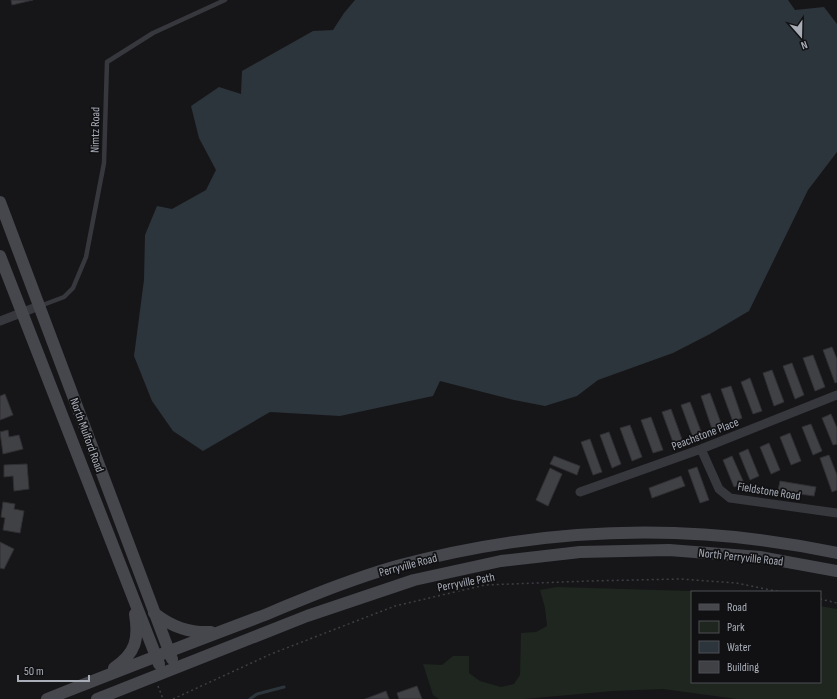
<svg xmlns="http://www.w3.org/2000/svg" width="837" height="699" viewBox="0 0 837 699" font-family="'Sofia Sans Condensed',sans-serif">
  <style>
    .green { fill: #1e261f }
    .water { fill: #2c353c }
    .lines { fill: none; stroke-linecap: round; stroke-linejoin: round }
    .stream { stroke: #2c353c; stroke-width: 3 }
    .building { fill: #404145; stroke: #303034 }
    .path { stroke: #3d3f44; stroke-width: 1.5; stroke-dasharray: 2 3; stroke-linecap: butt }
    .lane { stroke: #37383d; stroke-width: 4.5 }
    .street { stroke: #37383d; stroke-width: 9 }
    .secondary { stroke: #45474d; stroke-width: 12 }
    .labels { text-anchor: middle; stroke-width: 3.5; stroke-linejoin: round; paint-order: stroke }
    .street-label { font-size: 12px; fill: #a8adb8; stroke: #111113 }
  </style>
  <rect width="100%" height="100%" fill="#161618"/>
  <path class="green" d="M 557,587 L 724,592 L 692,592 L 692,682 L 820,682 L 820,606 L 837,609 L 837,699 L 737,699 L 663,689 L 612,691 L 524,699 L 439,699 L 433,695 L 423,664 L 442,665 L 453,656 L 469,656 L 469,673 L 480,681 L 501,687 L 514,684 L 520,675 L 521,633 L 536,632 L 547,626 L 545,608 L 540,590 Z"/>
  <path class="water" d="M 355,0 L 788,0 L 795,10 L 824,7 L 837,24 L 837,152 L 808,190 L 749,311 L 710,334 L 673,353 L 598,380 L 577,396 L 545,406 L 514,400 L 440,381 L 433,396 L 340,416 L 270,412 L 203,451 L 173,431 L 152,401 L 134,356 L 144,280 L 145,235 L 157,206 L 172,209 L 206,190 L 216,170 L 199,138 L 191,106 L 219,87 L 241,94 L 242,71 L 313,31 L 333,30 L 344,13 Z"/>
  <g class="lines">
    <path class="stream" d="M 250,699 L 257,694 L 284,687"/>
  </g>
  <path class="building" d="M 11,0 L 33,0 L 12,5 Z
    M 832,347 L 837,359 L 837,382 L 835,383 L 823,350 Z
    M 813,355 L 825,387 L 815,391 L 803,358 Z
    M 792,363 L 804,395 L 795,399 L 783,366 Z
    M 772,370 L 784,402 L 774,406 L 763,373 Z
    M 750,378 L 762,411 L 753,414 L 741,382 Z
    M 731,386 L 742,418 L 733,422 L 721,389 Z
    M 710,393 L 722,426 L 712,429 L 701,396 Z
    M 5,394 L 13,415 L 0,420 L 0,396 Z
    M 690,402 L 702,434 L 693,438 L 681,405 Z
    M 671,409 L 683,442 L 674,445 L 662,412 Z
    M 831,414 L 837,428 L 837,444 L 833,445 L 822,418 Z
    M 651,417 L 663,450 L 653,453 L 641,420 Z
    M 811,424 L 822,451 L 813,455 L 802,427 Z
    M 630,425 L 642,457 L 632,461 L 620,428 Z
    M 8,430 L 9,437 L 19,435 L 23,449 L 3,454 L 0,432 Z
    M 609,432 L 621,464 L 612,468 L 600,435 Z
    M 790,433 L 801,461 L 791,465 L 780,437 Z
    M 590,439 L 602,472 L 593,475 L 581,442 Z
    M 769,443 L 780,470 L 771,474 L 760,447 Z
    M 748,449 L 759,476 L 750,480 L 739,453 Z
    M 829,455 L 837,475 L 837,490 L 832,492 L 820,458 Z
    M 554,456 L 580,466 L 577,475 L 550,464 Z
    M 732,456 L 744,483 L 734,487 L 723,460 Z
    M 27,464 L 29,489 L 14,491 L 13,476 L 4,477 L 4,465 Z
    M 697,467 L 709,500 L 700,503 L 688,470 Z
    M 550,468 L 562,474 L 548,506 L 536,500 Z
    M 681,476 L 685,486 L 652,498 L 649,488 Z
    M 780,481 L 816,487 L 814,496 L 778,491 Z
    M 3,502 L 15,504 L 14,509 L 24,511 L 20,533 L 3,530 L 5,518 L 1,517 Z
    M 0,542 L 14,549 L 4,569 L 0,568 Z
    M 417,686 L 422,699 L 399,699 L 397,693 Z
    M 386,691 L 389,699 L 365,699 Z"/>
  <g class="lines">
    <path class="path" d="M 820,599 L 837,603
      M 158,686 L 163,699
      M 173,699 L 271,654 L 395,606 L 485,585 L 589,581 L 680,579 L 736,583 L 781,592"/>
    <path class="lane" d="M 40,306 L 64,297 L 73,288 L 86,257 L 104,163 L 107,62 L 153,33 L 225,0"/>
    <path class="street" d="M 0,321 L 39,306
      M 701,449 L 719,489 L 730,498 L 837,513
      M 580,492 L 701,449 L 837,395"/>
    <path class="secondary" d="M 0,202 L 172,659
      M 0,256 L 159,664
      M 154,613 C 172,627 189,633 211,632
      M 114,668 C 136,653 139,639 135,614
      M 47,699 C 118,671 190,643 262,616 C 306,598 351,579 397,566 C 542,527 691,522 837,553
      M 97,699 L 307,616 L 414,580 L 501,561 L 580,552 L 669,550 L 760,557 L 837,571"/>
  </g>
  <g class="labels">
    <g class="street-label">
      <text transform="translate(95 130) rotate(-89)" y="4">Nimtz Road</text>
      <text transform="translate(705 434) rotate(-21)" y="4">Peachstone Place</text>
      <text transform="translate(87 435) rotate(70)" y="4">North Mulford Road</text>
      <text transform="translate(769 491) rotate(9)" y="4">Fieldstone Road</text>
      <text transform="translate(741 557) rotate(6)" y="4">North Perryville Road</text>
      <text transform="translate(408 565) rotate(-15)" y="4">Perryville Road</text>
      <text transform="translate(466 582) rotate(-11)" y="4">Perryville Path</text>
    </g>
  </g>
  <rect x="691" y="591" width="130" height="92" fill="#111113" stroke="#4d4f55"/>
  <rect x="699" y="604" width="20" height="6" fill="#45474d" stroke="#4d4f55"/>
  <text x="727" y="611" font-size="12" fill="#a8adb8">Road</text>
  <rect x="699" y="621" width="20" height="12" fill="#1e261f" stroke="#4d4f55"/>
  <text x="727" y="631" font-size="12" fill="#a8adb8">Park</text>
  <rect x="699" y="641" width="20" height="12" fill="#2c353c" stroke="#4d4f55"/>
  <text x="727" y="651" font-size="12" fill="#a8adb8">Water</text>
  <rect x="699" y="661" width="20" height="12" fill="#404145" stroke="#4d4f55"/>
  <text x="727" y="671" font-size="12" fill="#a8adb8">Building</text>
  <g transform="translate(801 36) rotate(160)" stroke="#111113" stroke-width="3" paint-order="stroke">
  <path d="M0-3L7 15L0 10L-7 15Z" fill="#a8adb8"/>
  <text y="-6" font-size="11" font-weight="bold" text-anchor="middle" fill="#a8adb8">N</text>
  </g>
  <path d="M18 675v6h71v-6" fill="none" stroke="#a8adb8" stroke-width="2"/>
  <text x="24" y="675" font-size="12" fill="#a8adb8" stroke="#111113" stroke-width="3" paint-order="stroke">50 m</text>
</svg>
